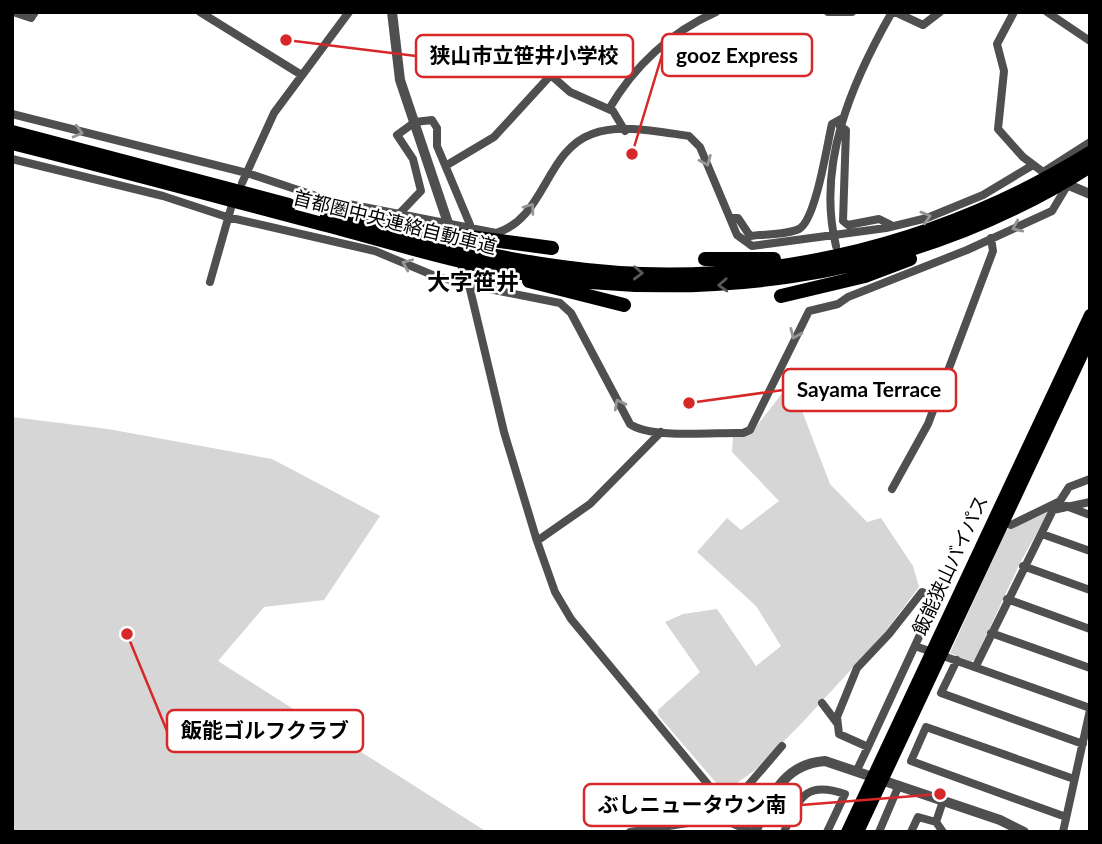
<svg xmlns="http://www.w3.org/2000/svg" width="1102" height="844" viewBox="0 0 1102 844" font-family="Lato,'Noto Sans JP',sans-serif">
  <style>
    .green { fill: #d6d6d6 }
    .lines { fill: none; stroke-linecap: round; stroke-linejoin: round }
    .minor { stroke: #4f4f4f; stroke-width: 8 }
    .tertiary { stroke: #4f4f4f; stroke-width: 10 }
    .trunk { stroke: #000; stroke-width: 12 }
    .motorway { stroke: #000; stroke-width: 14 }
    .oneway { stroke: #959595 }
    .oneway2 { stroke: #595959 }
    .labels { text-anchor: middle; stroke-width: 5; stroke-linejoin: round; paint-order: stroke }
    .street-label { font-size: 19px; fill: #000; stroke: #fff }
    .quarter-label { font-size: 23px; font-weight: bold; fill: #000; stroke: #fff }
    .leader { fill: none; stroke: #d62828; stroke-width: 2.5 }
    .callout-dot { fill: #d62828; stroke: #fff; stroke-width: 2.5 }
    .callout { fill: #fff; stroke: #d62828; stroke-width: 2.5 }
    .callout-label { font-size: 21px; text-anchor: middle; font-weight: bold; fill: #000 }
  </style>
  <rect width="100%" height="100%" fill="#fff"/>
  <path class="green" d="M 791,382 L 830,484 L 867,522 L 881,518 L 913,566 L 919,587 L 882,636 L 800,725 L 754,771 L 724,792 L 658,715 L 658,710 L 700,672 L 665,622 L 683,614 L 717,609 L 756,666 L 781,646 L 756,606 L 697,552 L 727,518 L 741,530 L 779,501 L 732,452 L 733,437 L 752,432 Z
    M 12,417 L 108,429 L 272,459 L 380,516 L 324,600 L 264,607 L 218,661 L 487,832 L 12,832 Z
    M 1050,509 L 1020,563 L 975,660 L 971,662 L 950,653 L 1006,530 Z"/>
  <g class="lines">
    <path class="minor" d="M 13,12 L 31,18 L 35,12
      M 200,12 L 300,74
      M 828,12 L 852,12
      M 895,12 L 923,25 L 940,12
      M 1014,12 L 997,44 L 1004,71 L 998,129 L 1023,157 L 1043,172 L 1090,142
      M 1047,12 L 1090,41
      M 609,109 C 634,66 671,32 716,12
      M 12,114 L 247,173 L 328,200 L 496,233 C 545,219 545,151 592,134 C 620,123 660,132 689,136 L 700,147 L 737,235 L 752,246 L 886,228 L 927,218 L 983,195 L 1033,165
      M 840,126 L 846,130 L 843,221 L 848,225 L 879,219 L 893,226
      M 12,159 L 163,196 L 227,217 L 375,251 L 435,276 L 469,285 L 560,303 L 571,313 L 630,424 C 650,439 716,432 743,433 L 750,430 L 809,311 L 838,304 L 848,297 L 967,250 L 1052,211 L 1067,186
      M 447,165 L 494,137 L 549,77 L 553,77 L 570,92 L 613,111 L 625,131
      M 242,183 L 274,113 L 349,12
      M 399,214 L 421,191 L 413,159 L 397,135 L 415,122 L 432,120 L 437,128 L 437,146 L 471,227
      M 730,218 L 738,218 L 750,236 C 765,234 786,235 799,229 C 816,220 827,144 832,124 L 841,119
      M 836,246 C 816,164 852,82 892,12
      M 210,282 L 231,208
      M 469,285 L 504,432 L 537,541 L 555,592 L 571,619 L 725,805 L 726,821
      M 892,489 L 928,424 L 993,251 L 991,238
      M 1066,506 L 1090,515
      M 1003,522 L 1011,525 L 1060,501 L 1069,487 L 1090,479
      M 1042,534 L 1090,551
      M 537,541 L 590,504 L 661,432
      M 1023,566 L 1090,590
      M 1007,599 L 1090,629
      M 991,633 L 1090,668
      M 915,646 L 1090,708
      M 957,660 L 941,693 L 1083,744
      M 976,666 L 1053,510 L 1090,502
      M 822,703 L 837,723
      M 857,770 L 868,747 L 937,598 L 922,592 L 889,634 L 857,668 L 837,717 L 839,734 L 868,747
      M 727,810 L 782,746
      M 1066,817 L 911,761 L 926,727 L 1074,779
      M 630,832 L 720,818 L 752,832
      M 784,832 C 799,799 804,780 845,794 L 827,832
      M 879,832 L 899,785
      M 911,832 L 918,817 L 936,822
      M 943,832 L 936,822 L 943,801
      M 1063,832 L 1090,710"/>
    <path class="tertiary" d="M 392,12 L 400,80 L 453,238
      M 1059,181 L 1090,194
      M 460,259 L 469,285
      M 755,832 C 771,798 782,764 825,761 L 1000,820 L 1024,832"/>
    <path class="trunk" d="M 847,832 L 1090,315
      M 858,832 L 1090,338"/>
    <path class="motorway" d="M 12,132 L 289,205
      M 12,143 C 116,169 219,197 322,224 C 373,237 423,253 474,264 C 684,310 907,283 1090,166
      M 327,216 L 367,222
      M 360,224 C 427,241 494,258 562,267 C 746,293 933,250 1090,153
      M 411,229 L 552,248
      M 705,259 L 774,259
      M 529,281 L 624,305
      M 781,296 L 865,276 L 910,259"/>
  </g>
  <defs><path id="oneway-chevron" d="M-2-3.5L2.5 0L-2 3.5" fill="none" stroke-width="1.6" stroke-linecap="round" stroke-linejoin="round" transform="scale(1.75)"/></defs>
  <g class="oneway">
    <use href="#oneway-chevron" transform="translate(78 132) rotate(15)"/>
    <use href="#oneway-chevron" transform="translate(706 161) rotate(67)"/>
    <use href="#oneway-chevron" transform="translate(530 208) rotate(-54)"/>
    <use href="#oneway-chevron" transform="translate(926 217) rotate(-17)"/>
    <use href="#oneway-chevron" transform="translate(1017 227) rotate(156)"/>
    <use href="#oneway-chevron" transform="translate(407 264) rotate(-157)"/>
    <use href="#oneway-chevron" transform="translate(795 334) rotate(114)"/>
    <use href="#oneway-chevron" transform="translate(619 404) rotate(-118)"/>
  </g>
  <g class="oneway2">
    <use href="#oneway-chevron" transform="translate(638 273) rotate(2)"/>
    <use href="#oneway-chevron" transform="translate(723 285) rotate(177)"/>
  </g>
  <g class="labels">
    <g class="street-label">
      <text transform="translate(395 222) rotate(14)" y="7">首都圏中央連絡自動車道</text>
      <text transform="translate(950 565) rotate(-65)" y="7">飯能狭山バイパス</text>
    </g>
    <g class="quarter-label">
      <text x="473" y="290">大字笹井</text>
    </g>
  </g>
  <path class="leader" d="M632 154L662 55M286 40L416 56M689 403L783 390M127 634L167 731M940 794L801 805"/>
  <g class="callout-dot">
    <circle cx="632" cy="154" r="7"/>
    <circle cx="286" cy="40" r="7"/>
    <circle cx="689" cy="403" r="7"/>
    <circle cx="127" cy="634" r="7"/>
    <circle cx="940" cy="794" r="7"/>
  </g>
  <g class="callout">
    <rect x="662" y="34" width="150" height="42" rx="7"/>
    <rect x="416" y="35" width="217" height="42" rx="7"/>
    <rect x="783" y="369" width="173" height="42" rx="7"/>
    <rect x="167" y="710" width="196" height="42" rx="7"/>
    <rect x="584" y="784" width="217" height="42" rx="7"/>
  </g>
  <g class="callout-label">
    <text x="737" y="63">gooz Express</text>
    <text x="524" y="63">狭山市立笹井小学校</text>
    <text x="869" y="397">Sayama Terrace</text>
    <text x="265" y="738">飯能ゴルフクラブ</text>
    <text x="692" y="812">ぶしニュータウン南</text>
  </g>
  <rect width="1102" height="844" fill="none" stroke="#000000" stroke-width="28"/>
</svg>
